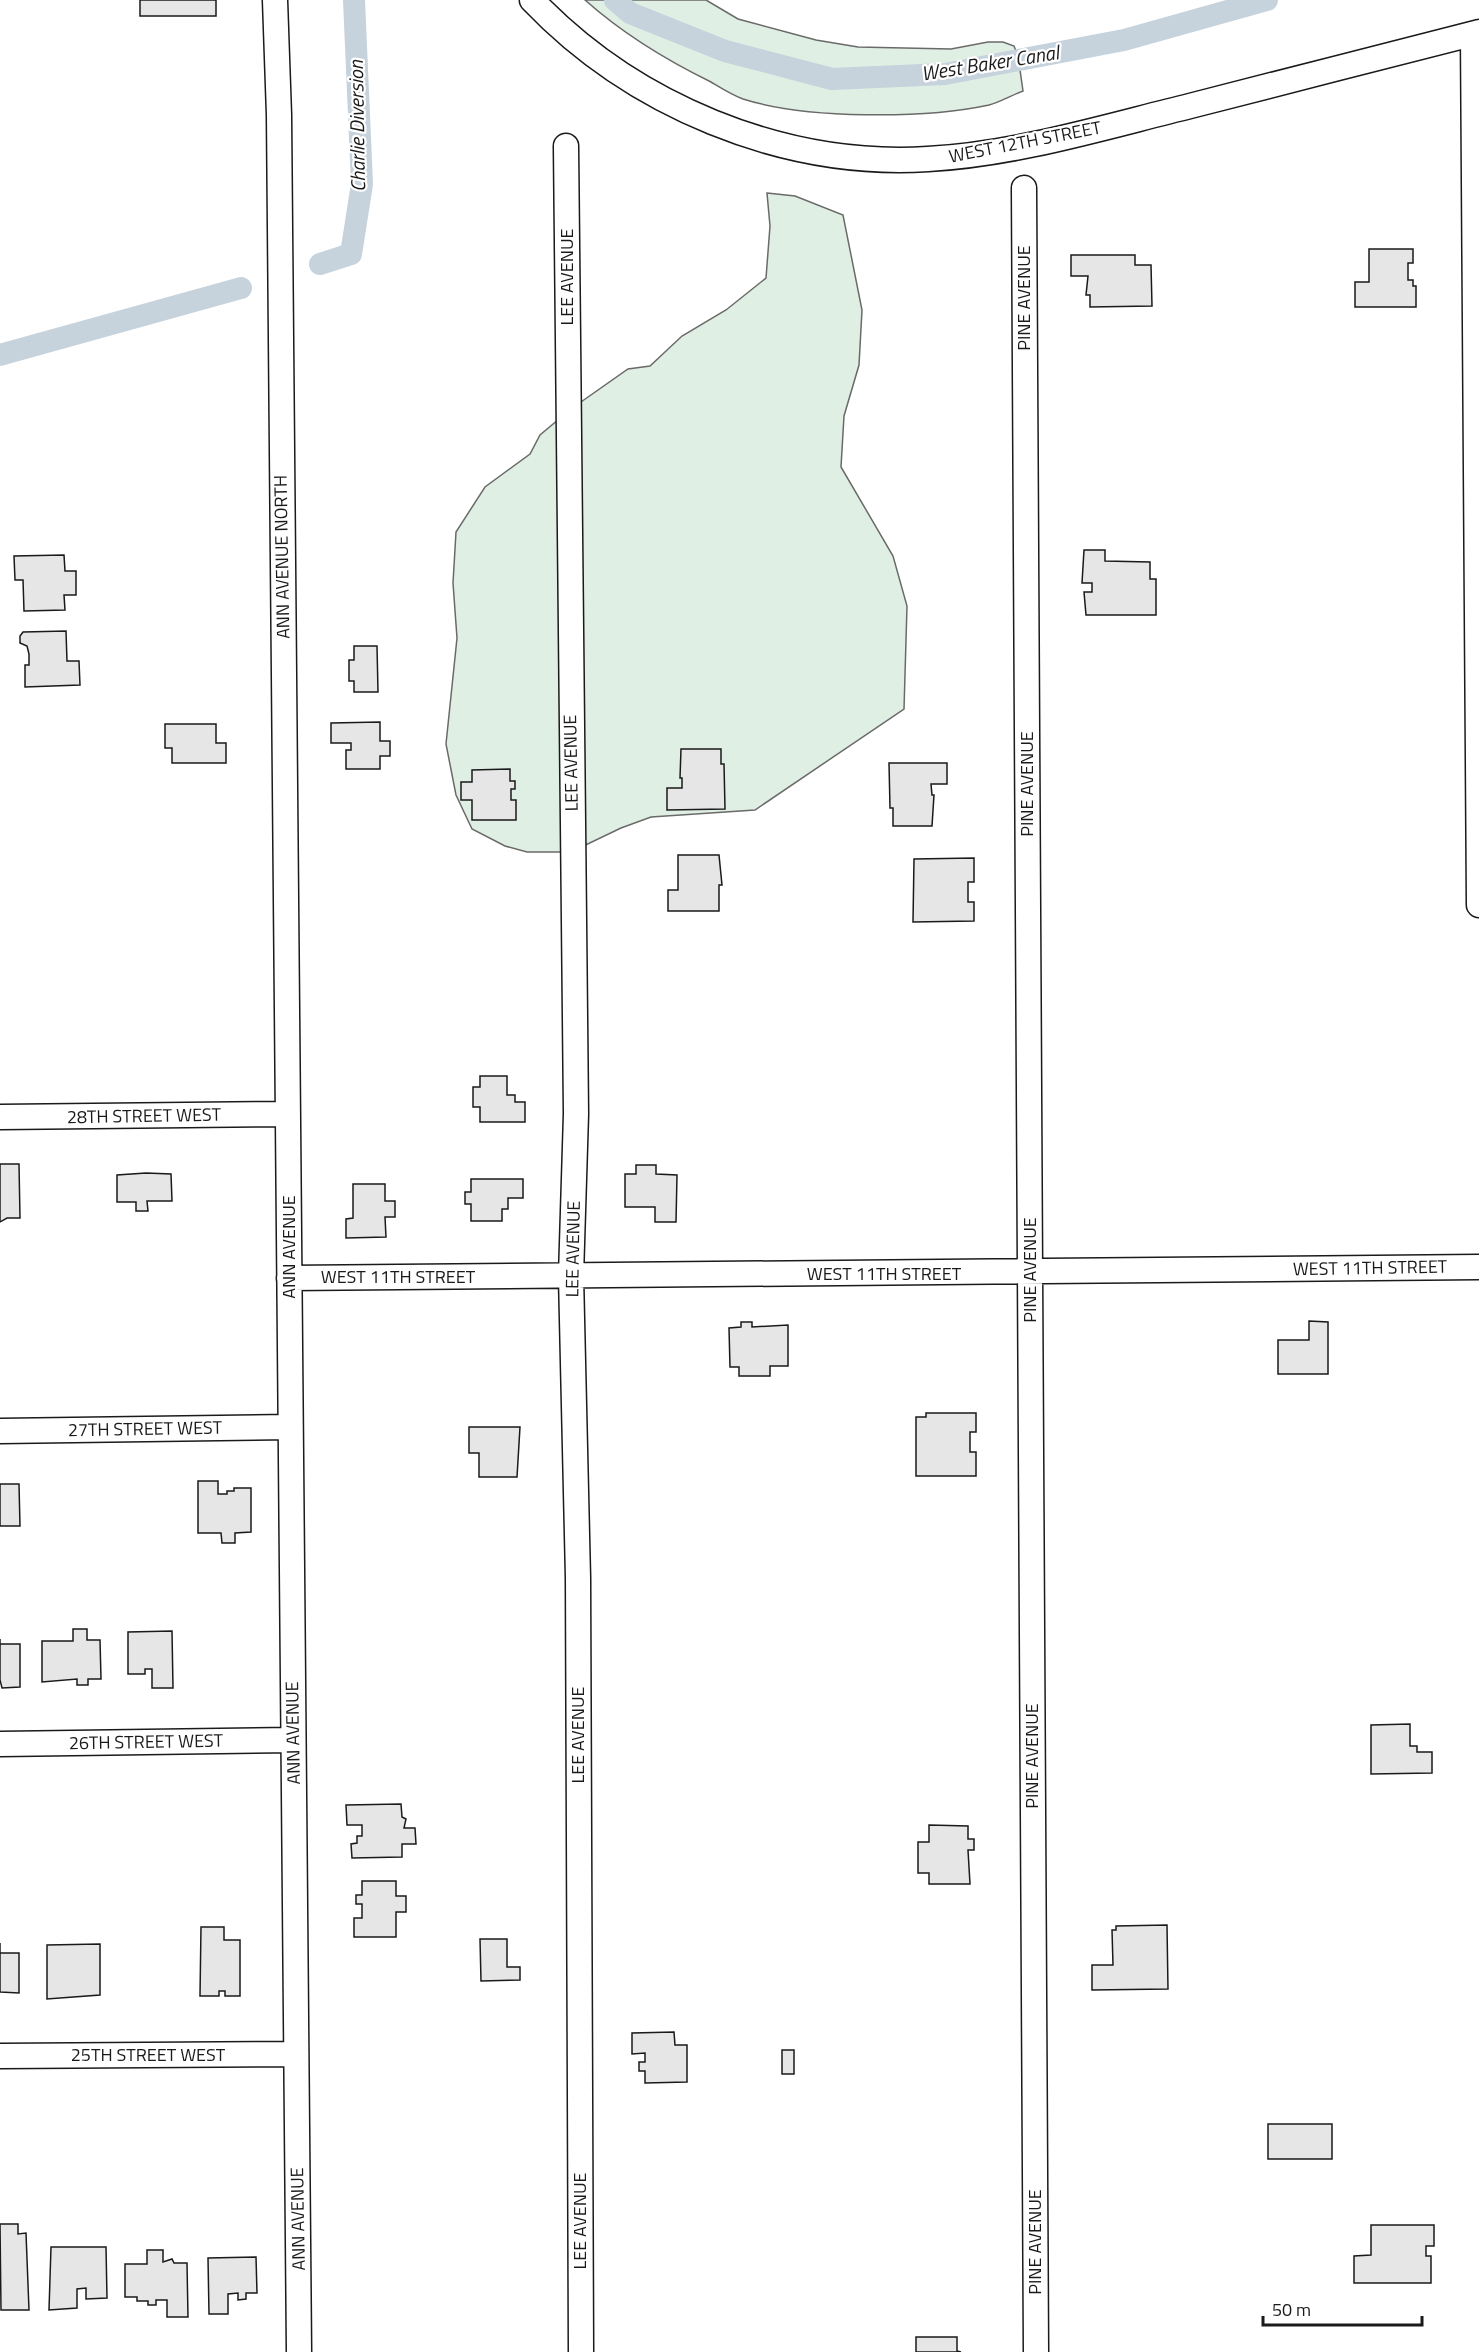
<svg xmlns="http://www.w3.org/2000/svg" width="1479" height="2352" viewBox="0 0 1479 2352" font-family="'Titillium Web',sans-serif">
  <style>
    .green { fill: #e0efe3; stroke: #6a6a6a; stroke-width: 1.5 }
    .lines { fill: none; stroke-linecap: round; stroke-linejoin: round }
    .canal { stroke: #c6d2dc; stroke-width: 22 }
    .building { fill: #e6e6e6; stroke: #1a1a1a; stroke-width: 1.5 }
    .minor-casing { stroke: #1a1a1a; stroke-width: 27 }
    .minor { stroke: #fff; stroke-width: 24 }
    .labels { text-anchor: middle; stroke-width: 4.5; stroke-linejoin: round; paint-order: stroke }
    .street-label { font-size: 18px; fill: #1a1a1a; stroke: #fff }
    .water-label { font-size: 20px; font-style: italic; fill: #1a1a1a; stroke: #fff }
  </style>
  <rect width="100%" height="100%" fill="#fff"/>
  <path class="green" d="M 585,0 L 706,0 L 738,19 L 816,40 L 858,47 L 951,49 L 988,42 L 1003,42 L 1014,46 L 1018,56 L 1023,91 C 1012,95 1000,102 989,105 C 924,119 806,119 743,99 C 732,95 721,88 711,82 C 666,60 622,33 585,0 Z
    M 767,193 L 795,196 L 843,215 L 862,310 L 859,365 L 844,416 L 841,467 L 893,556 L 907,606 L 904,709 L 755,810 L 651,817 L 621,828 L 571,852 L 527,852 L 505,846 L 472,829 L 456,795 L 446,744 L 457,638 L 453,583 L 456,532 L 485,487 L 530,454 L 540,435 L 571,409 L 628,369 L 650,366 L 682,336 L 726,310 L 766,278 L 770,226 Z"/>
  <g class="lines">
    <path class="canal" d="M 615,0 L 630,13 L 725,51 L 832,79 L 945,74 L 1124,40 L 1267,0
      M 320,264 L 351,254 L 362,184 L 354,0
      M 0,355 L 241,288"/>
  </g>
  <path class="building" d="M 140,0 L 216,0 L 216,16 L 140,16 Z
    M 1369,249 L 1413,249 L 1413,263 L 1408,263 L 1408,280 L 1413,280 L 1413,286 L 1416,286 L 1416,307 L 1355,307 L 1355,282 L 1369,282 Z
    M 1071,255 L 1135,255 L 1135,265 L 1151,265 L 1152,306 L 1090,307 L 1090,295 L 1086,295 L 1088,276 L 1071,276 Z
    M 1084,550 L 1105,550 L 1105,561 L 1150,562 L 1150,579 L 1156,579 L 1156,615 L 1086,615 L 1084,592 L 1092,592 L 1092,583 L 1082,583 Z
    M 64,555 L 65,571 L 76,571 L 76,595 L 64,595 L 65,610 L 24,611 L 23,580 L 15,580 L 14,556 Z
    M 66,631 L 67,661 L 79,661 L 80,685 L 25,687 L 25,665 L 29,665 L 29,654 L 27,646 L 20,643 L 20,636 L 23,632 Z
    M 354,646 L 377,646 L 378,692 L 354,692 L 354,681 L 349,681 L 349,660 L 354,660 Z
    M 380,722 L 380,741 L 390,741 L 390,756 L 380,756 L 380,769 L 346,769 L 346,750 L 351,750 L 351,743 L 331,743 L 331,723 Z
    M 165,724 L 216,724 L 216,743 L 226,743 L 226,763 L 172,763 L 172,748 L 165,748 Z
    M 681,749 L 721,749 L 721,764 L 724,764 L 725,809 L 667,810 L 667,788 L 682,788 L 682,778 L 680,778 Z
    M 889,763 L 947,763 L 947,784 L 931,784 L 932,795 L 934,795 L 932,826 L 893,826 L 893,808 L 890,808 Z
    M 510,769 L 510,781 L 515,781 L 515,789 L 511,789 L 511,800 L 516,800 L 516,820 L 472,820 L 472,800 L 461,800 L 461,782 L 472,782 L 472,770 Z
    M 678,855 L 719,855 L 722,885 L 719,885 L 719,911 L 668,911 L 668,890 L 678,890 Z
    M 974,858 L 974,882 L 968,882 L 968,902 L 974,902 L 974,921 L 913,922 L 914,859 Z
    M 480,1076 L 507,1076 L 507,1095 L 515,1095 L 515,1102 L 525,1102 L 525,1122 L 480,1122 L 480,1107 L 473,1107 L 473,1087 L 480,1087 Z
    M 0,1164 L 19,1164 L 20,1218 L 7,1218 L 0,1222 Z
    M 636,1165 L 656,1165 L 656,1174 L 677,1175 L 676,1222 L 655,1222 L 655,1207 L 625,1207 L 625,1174 L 636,1174 Z
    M 146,1173 L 171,1174 L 172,1201 L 147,1201 L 148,1211 L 136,1211 L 136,1202 L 117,1202 L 117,1175 Z
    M 471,1179 L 523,1179 L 523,1198 L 508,1198 L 508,1209 L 502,1209 L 502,1221 L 471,1221 L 471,1204 L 465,1204 L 465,1192 L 471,1192 Z
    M 353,1184 L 385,1184 L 385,1201 L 395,1201 L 395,1217 L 385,1217 L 386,1237 L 346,1238 L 346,1219 L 353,1218 Z
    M 1309,1321 L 1328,1322 L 1328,1374 L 1278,1374 L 1278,1340 L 1309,1340 Z
    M 741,1322 L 752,1322 L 752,1327 L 788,1325 L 788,1366 L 770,1366 L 770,1376 L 739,1376 L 739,1367 L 730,1367 L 729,1328 L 741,1327 Z
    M 926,1413 L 976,1413 L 976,1432 L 970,1432 L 970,1452 L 976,1452 L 976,1476 L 916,1476 L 916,1417 L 926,1417 Z
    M 469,1427 L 520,1427 L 517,1477 L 479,1477 L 479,1453 L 469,1453 Z
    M 198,1481 L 218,1481 L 218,1494 L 227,1494 L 227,1491 L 234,1491 L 234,1488 L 251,1488 L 251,1532 L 235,1533 L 235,1543 L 222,1543 L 221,1533 L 198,1533 Z
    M 0,1484 L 19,1484 L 20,1526 L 0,1526 Z
    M 73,1629 L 87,1629 L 87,1640 L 100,1640 L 101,1679 L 88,1679 L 88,1685 L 77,1685 L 77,1679 L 42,1682 L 42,1641 L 73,1641 Z
    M 172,1631 L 173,1688 L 152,1688 L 152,1669 L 145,1669 L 145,1674 L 128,1674 L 128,1632 Z
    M 0,1639 L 0,1644 L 20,1644 L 20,1687 L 2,1688 L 0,1680 Z
    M 1410,1724 L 1410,1746 L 1417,1746 L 1417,1752 L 1432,1752 L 1432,1773 L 1371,1774 L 1371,1725 Z
    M 401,1804 L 402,1817 L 406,1819 L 404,1828 L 415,1828 L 416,1844 L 402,1844 L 402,1857 L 352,1858 L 351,1844 L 357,1843 L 357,1836 L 362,1836 L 362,1825 L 347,1825 L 346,1805 Z
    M 929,1825 L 968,1826 L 968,1839 L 974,1839 L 974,1850 L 968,1850 L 970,1884 L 929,1884 L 929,1873 L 918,1873 L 918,1842 L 929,1842 Z
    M 362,1881 L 396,1881 L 396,1896 L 406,1896 L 406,1912 L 396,1912 L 396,1937 L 354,1937 L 354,1918 L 362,1918 L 362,1904 L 356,1904 L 356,1895 L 362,1895 Z
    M 1167,1925 L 1168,1989 L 1092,1990 L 1092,1965 L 1113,1965 L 1112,1930 L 1116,1930 L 1116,1926 Z
    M 201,1927 L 224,1927 L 224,1940 L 240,1940 L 240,1996 L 225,1996 L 225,1991 L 219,1991 L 219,1996 L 200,1996 Z
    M 480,1939 L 507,1939 L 507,1967 L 520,1967 L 520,1980 L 481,1981 Z
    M 0,1943 L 0,1953 L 19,1953 L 19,1993 L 0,1992 Z
    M 100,1944 L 100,1995 L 47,1999 L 47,1945 Z
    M 674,2032 L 675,2045 L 687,2045 L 687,2082 L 645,2083 L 645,2071 L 639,2071 L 639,2062 L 645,2062 L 645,2053 L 632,2054 L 632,2033 Z
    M 782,2050 L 794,2050 L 794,2074 L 782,2074 Z
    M 1268,2124 L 1332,2124 L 1332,2159 L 1268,2159 Z
    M 0,2224 L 18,2224 L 18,2234 L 26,2233 L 29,2310 L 1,2310 Z
    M 1371,2225 L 1434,2225 L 1434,2246 L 1426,2246 L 1426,2256 L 1431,2256 L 1431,2283 L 1354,2283 L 1354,2256 L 1371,2255 Z
    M 51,2247 L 106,2247 L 107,2298 L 86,2299 L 86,2288 L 77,2289 L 77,2308 L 49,2310 Z
    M 147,2250 L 163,2250 L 163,2262 L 172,2259 L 174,2263 L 187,2263 L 188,2317 L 167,2317 L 167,2300 L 156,2300 L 156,2305 L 148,2305 L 148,2301 L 137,2301 L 137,2297 L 125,2297 L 125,2264 L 147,2264 Z
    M 256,2257 L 257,2293 L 246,2293 L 246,2299 L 238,2300 L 238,2293 L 228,2294 L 228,2314 L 209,2314 L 208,2258 Z
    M 916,2337 L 957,2337 L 957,2351 L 961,2352 L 916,2352 Z"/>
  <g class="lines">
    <defs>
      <path id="minor" d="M 275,0 L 279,115 L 299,2352
        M 532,0 C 632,105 782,168 928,159 C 1017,154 1104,127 1190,106 C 1286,81 1383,57 1479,32
        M 1473,34 L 1479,905
        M 566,146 L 576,1114 L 571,1276 L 578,1578 L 581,2352
        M 1024,188 L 1036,2352
        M 0,1117 L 288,1114
        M 289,1278 L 1479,1267
        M 0,1431 L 290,1427
        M 0,1744 L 293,1740
        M 0,2056 L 296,2054"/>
    </defs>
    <use href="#minor" class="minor-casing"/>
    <use href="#minor" class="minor"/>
  </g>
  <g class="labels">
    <g class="street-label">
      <text transform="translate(1025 142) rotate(-11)" y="6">WEST 12TH STREET</text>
      <text transform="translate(567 277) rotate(-90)" y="6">LEE AVENUE</text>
      <text transform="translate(1024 298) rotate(-90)" y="6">PINE AVENUE</text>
      <text transform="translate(282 557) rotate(-91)" y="6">ANN AVENUE NORTH</text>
      <text transform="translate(571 763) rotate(-91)" y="6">LEE AVENUE</text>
      <text transform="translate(1027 784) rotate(-90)" y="6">PINE AVENUE</text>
      <text transform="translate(144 1116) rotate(-1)" y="6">28TH STREET WEST</text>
      <text transform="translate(289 1247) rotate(-90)" y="6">ANN AVENUE</text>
      <text transform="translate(573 1249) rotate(-89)" y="6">LEE AVENUE</text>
      <text transform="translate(1370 1268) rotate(-1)" y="6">WEST 11TH STREET</text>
      <text transform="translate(1030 1270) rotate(-90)" y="6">PINE AVENUE</text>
      <text x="884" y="1280">WEST 11TH STREET</text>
      <text x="398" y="1283">WEST 11TH STREET</text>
      <text transform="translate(145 1429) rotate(-1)" y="6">27TH STREET WEST</text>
      <text transform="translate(293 1733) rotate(-91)" y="6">ANN AVENUE</text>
      <text transform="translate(578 1735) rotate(-90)" y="6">LEE AVENUE</text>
      <text transform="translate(146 1742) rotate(-1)" y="6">26TH STREET WEST</text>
      <text transform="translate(1032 1756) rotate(-90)" y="6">PINE AVENUE</text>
      <text x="148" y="2061">25TH STREET WEST</text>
      <text transform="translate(298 2219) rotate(-91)" y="6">ANN AVENUE</text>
      <text transform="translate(580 2221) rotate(-90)" y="6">LEE AVENUE</text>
      <text transform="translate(1035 2242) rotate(-90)" y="6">PINE AVENUE</text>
    </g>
    <g class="water-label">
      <text transform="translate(990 63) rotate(-9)" y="7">West Baker Canal</text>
      <text transform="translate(357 126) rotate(-91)" y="7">Charlie Diversion</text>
    </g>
  </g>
  <path d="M1263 2316v9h159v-9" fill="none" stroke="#1a1a1a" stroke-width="3"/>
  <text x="1272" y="2316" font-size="18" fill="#1a1a1a" stroke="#ffffff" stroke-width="4.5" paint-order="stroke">50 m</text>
</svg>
